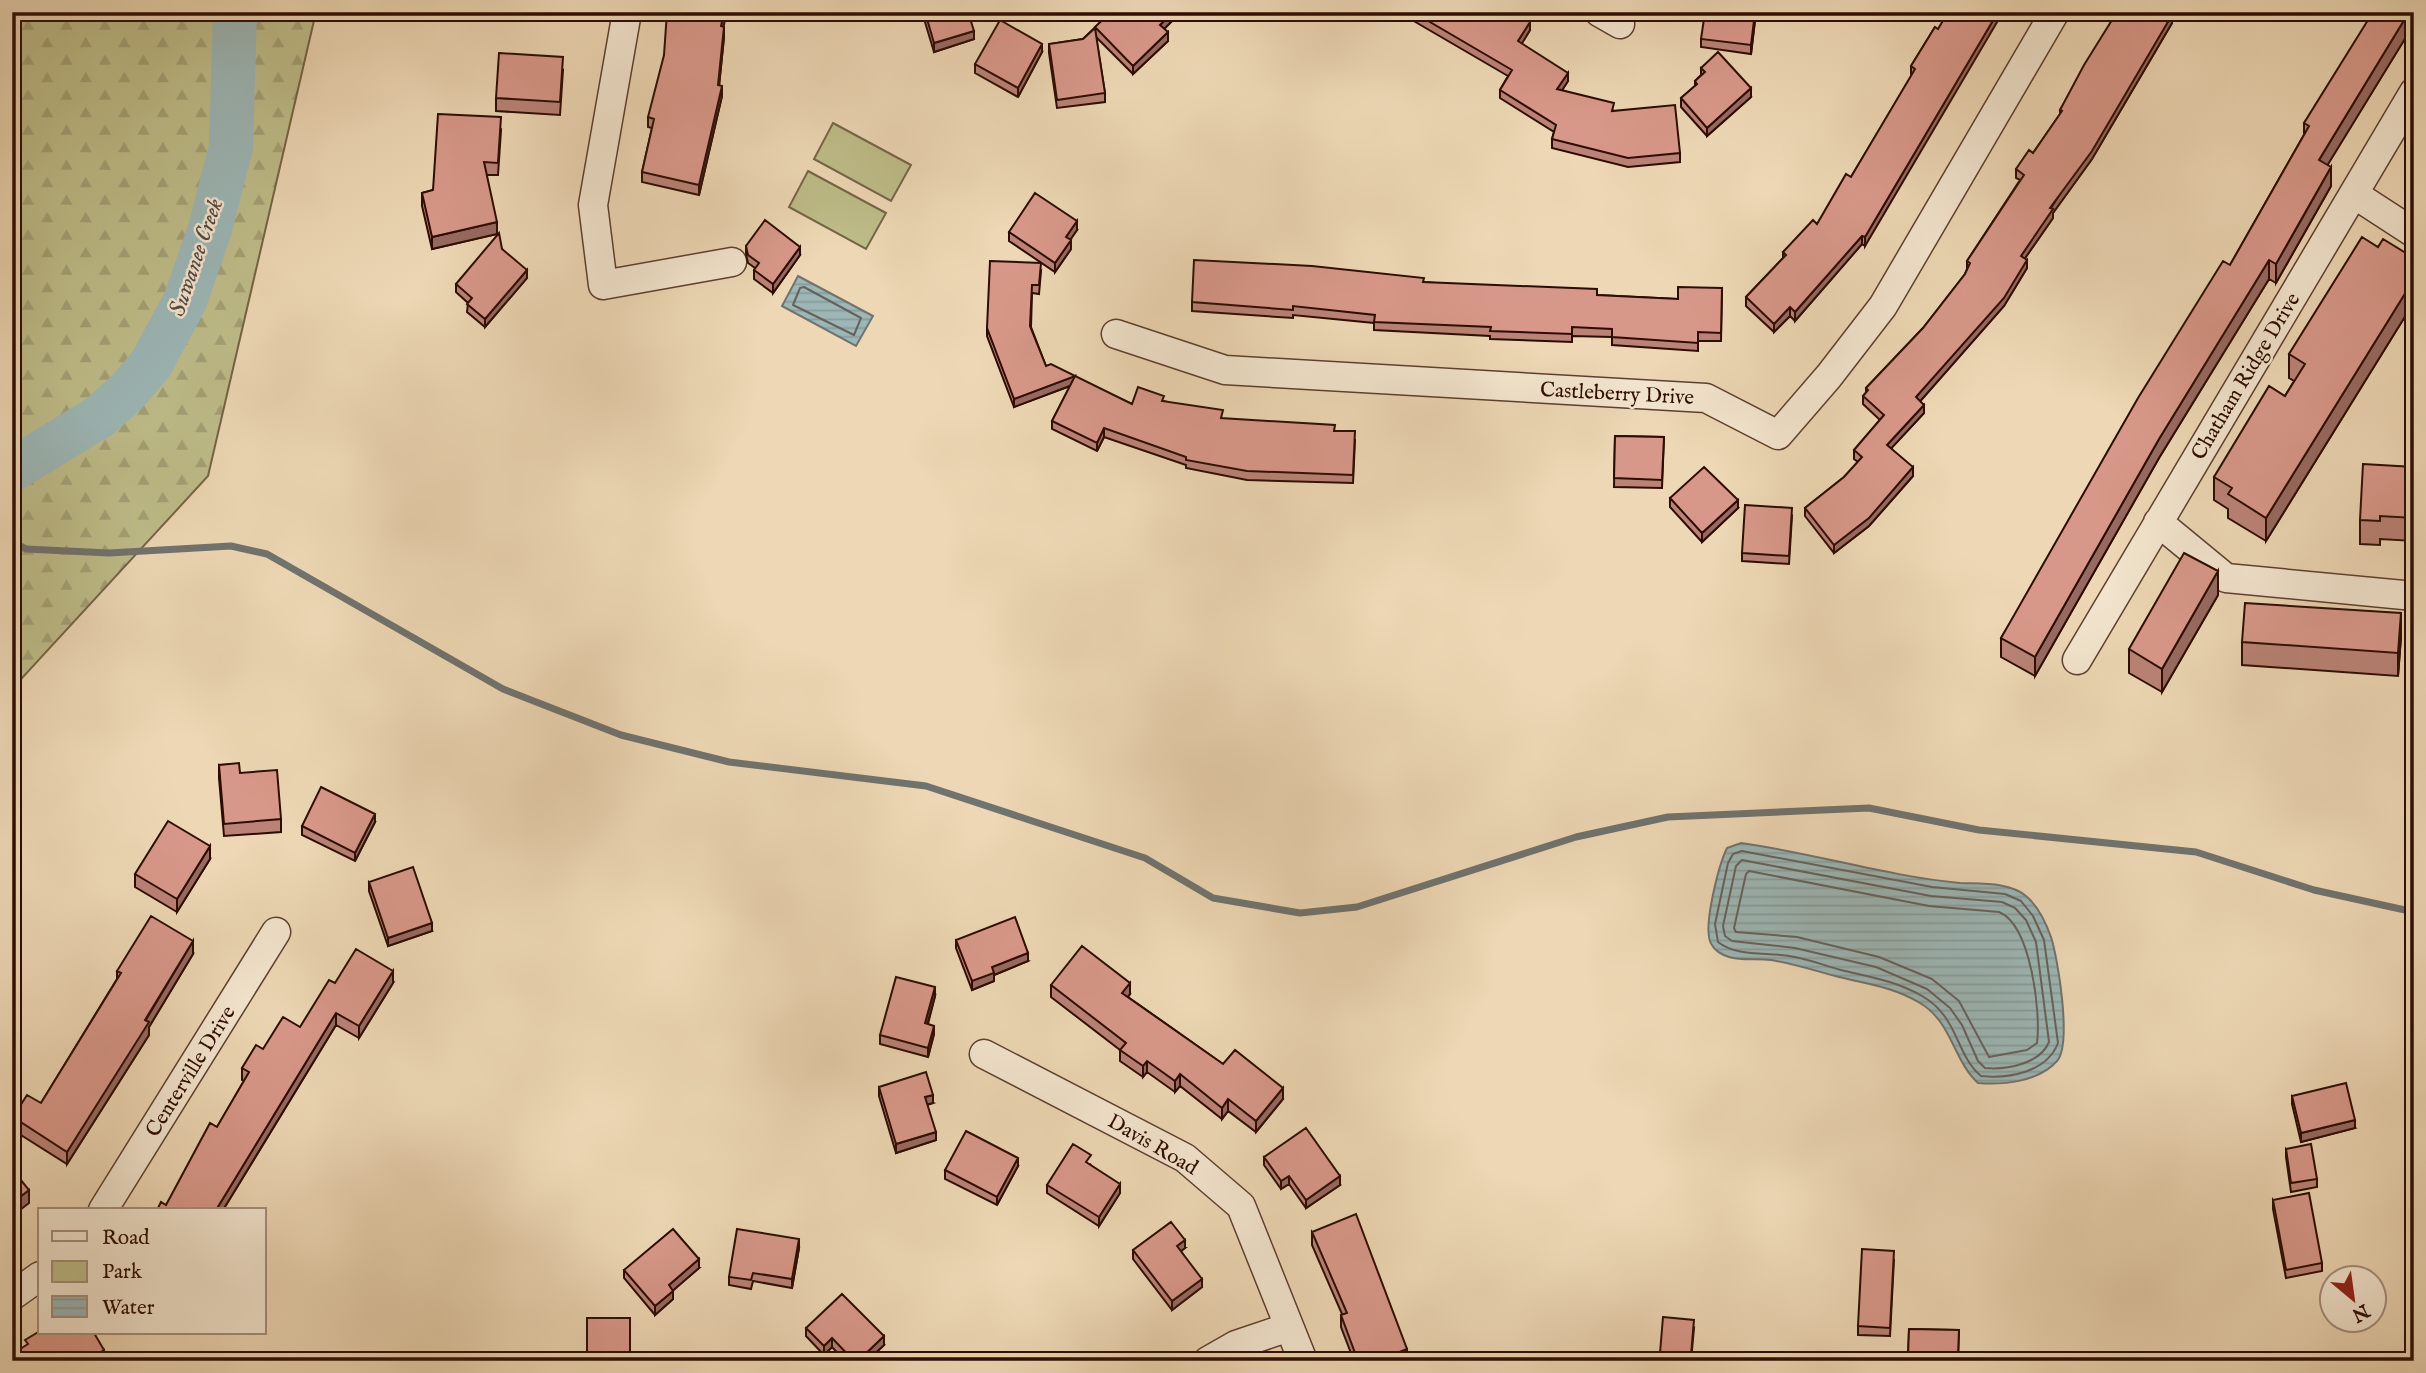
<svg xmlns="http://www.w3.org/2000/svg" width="2426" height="1373" viewBox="0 0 2426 1373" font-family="'IM FELL English',serif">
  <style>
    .forest { fill: url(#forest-firs); stroke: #766446; stroke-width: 2 }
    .green { fill: #bebd89; stroke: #766446; stroke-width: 2 }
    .water { fill: url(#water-rules); stroke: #70736e; stroke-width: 2 }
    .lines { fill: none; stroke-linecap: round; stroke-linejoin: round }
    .shore { stroke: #64625c; stroke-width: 2 }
    .stream { stroke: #70736e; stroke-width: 7 }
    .river { stroke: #9cb7b6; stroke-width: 44 }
    .minor-casing { stroke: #5d3f2e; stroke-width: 31 }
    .minor { stroke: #f3e5ce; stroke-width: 28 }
    .wall { fill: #ba8376; stroke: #2d0c02; stroke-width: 2 }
    .shaded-wall { fill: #976a60; stroke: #2d0c02; stroke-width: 2 }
    .building { fill: #d89889; stroke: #2d0c02; stroke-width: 2 }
    .labels { text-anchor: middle; stroke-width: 5; stroke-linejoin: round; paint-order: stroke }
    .street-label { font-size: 21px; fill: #2d0c02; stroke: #f3e5ce }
    .water-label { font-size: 23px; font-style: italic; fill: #544841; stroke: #f3e5ce }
  </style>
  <defs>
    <pattern id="forest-firs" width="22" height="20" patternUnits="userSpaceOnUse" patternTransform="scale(1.75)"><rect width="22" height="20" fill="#bebd89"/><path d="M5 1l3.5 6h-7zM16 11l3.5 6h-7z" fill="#a4a175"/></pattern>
    <pattern id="water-rules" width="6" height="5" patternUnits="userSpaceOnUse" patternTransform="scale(1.75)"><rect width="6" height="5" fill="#9cb7b6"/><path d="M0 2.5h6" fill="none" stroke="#879c9b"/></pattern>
  </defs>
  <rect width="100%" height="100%" fill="#edd7b4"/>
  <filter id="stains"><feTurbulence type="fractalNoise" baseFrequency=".00286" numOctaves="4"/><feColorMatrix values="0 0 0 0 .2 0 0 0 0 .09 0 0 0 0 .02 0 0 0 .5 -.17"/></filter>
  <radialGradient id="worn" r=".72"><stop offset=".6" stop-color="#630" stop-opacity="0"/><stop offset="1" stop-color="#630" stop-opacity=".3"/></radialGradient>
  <path class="forest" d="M 12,12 L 316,12 L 208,476 L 12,689 Z"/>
  <path class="green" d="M 833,123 L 911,165 L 891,201 L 814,159 Z
    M 808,171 L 886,213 L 866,249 L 789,207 Z"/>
  <path class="water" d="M 798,276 L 873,316 L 856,346 L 782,306 Z
    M 1741,843 C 1814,853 1886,876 1960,883 C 1981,884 2010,882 2026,896 C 2038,906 2046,923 2051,937 C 2058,959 2072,1044 2057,1061 C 2038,1082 2004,1085 1978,1083 C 1953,1060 1952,1022 1920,1003 C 1894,987 1867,984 1839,977 C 1816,971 1795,964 1771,960 C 1757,958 1743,961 1729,957 C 1723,955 1715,951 1712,945 C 1701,931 1719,865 1727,848 Z"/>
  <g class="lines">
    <path class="shore" d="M 804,287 L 861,318 L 854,335 L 793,305 L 800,288 Z
      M 1742,851 L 1932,887 L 2005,894 L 2021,901 L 2033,916 L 2044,940 L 2058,1043 C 2047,1072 2009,1079 1981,1076 C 1955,1054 1959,1017 1922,996 C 1896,981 1870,977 1841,970 C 1826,966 1811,960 1795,957 C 1770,951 1738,958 1718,942 L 1715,924 L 1728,863 L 1733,854 Z
      M 1742,860 L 1931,896 L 2002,902 L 2015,908 L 2026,920 L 2036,942 L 2049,1042 C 2040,1064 2006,1070 1985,1068 L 1978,1061 L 1962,1025 L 1950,1008 L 1927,989 L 1876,967 L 1795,948 L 1732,941 L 1725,936 L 1723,926 L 1736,866 Z
      M 1749,871 L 1929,906 L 1999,912 C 2031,925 2041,1012 2037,1043 L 2027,1050 L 1989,1057 L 1959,1001 L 1932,979 L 1879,957 L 1797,937 L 1736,932 L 1734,928 L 1746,874 Z"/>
    <path class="stream" d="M 12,542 L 26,549 L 109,553 L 231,546 L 267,554 L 503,689 L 621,735 L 729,762 L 926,786 L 1145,858 L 1213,898 L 1300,913 L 1357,907 L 1576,837 L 1668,817 L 1869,808 L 1979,830 L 2196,852 L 2314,890 L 2414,912"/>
    <path class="river" d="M 12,470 L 99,417 L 127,392 L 151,364 L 185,301 L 210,229 L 231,147 L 235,12"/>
    <defs>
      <path id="minor" d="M 627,12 L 593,205 L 603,285 L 732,262
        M 1599,12 L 1620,24
        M 2354,194 L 2414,233
        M 1116,334 L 1225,370 L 1706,398 L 1778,435 L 1829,376 L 1883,306 L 2055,12
        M 2158,522 L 2226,578 L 2414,596
        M 2077,660 L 2414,92
        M 984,1054 L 1185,1158 L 1241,1206 L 1303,1361
        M 103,1210 L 276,932
        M 12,1296 L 40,1276
        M 1208,1361 L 1236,1345 L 1289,1327"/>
    </defs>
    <use href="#minor" class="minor-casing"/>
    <use href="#minor" class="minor"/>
  </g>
  <path class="wall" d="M 922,12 L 968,12 L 974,39 L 934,52 Z
    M 1111,12 L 1181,12 L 1164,29 L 1168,41 L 1133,74 L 1096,37 L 1105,93 L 1105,102 L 1057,108 L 1049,53 L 1049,44 L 1083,39 Z
    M 1401,12 L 1515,12 L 1530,30 L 1521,44 L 1568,81 L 1562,90 L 1614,111 L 1680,153 L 1680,162 L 1628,167 L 1552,148 L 1552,139 L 1554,132 L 1500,98 L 1500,90 L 1508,76 L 1412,20 Z
    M 1756,12 L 1751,54 L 1701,47 L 1701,39 Z
    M 2117,12 L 2171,12 L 2170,13 L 2172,23 L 2092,159 L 2053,213 L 2053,218 L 2025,258 L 2027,268 L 2004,306 L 1920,401 L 1924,413 L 1891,448 L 1913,476 L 1869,526 L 1834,553 L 1805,516 L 1805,508 L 1844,477 L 1858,462 L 1854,459 L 1854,450 L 1880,420 L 1863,404 L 1863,396 L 1866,393 L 1866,388 L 1923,328 L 1965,274 L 1967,269 L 1967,261 L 2020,180 L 2016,178 L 2016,169 L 2033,153 L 2060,114 L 2060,110 Z
    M 2414,12 L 2414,24 L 2327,165 L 2331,186 L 2276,283 L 2269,279 L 2159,458 L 2035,676 L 2001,657 L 2001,638 L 2230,265 L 2304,135 L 2304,123 Z
    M 723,27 L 724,37 L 719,86 L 722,96 L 699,195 L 642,182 L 642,172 L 652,128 L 648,127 L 648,117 Z
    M 1935,27 L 1865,246 L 1862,244 L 1795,321 L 1790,316 L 1774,332 L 1746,306 L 1746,297 L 1783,258 L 1783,252 L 1817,224 L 1851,177 L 1912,75 L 1911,74 L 1911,66 Z
    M 1042,52 L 1018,97 L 975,73 L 975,64 Z
    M 1701,68 L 1751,97 L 1707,136 L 1681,107 L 1681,98 L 1695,86 L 1695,81 L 1701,75 Z
    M 563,70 L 560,115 L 496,111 L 496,98 Z
    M 501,130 L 498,175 L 486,175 L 497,234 L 432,249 L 422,206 L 422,193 L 433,190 Z
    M 1077,230 L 1070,240 L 1071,249 L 1055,272 L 1009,241 L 1009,232 Z
    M 746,246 L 800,255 L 773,293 L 754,279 L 754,270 L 755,268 L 748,263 L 746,254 Z
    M 2378,247 L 2414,258 L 2414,302 L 2266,541 L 2228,518 L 2228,509 L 2214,500 L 2214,477 L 2285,396 L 2294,381 L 2289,378 L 2289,354 Z
    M 502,249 L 527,278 L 485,327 L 467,312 L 468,303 L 456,292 L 456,284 Z
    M 1041,271 L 1039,294 L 1032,293 L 1031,327 L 1046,366 L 1132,404 L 1164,401 L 1223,419 L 1334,431 L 1355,440 L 1353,483 L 1247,480 L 1186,468 L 1186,465 L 1104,437 L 1097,451 L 1052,429 L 1052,421 L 1070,386 L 1014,407 L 987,336 L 987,328 Z
    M 1423,282 L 1597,295 L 1678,299 L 1722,288 L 1721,341 L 1698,341 L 1698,351 L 1612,345 L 1612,337 L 1572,336 L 1572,342 L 1490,339 L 1490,336 L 1374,330 L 1374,323 L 1293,315 L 1293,318 L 1192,311 L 1192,302 Z
    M 1615,436 L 1664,437 L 1662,488 L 1614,487 Z
    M 2414,467 L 2414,541 L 2380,539 L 2380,545 L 2360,544 L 2360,520 Z
    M 1670,498 L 1738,508 L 1702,542 L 1670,507 Z
    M 1792,516 L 1789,564 L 1742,561 L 1742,553 Z
    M 2218,595 L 2162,692 L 2129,673 L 2129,649 Z
    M 2401,637 L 2398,676 L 2242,665 L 2242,642 Z
    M 219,765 L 240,773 L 281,819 L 281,832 L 224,836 L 219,778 Z
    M 375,822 L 355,861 L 302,835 L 302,826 Z
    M 210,859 L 177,912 L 135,887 L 135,874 Z
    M 369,882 L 432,931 L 388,946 L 369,891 Z
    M 956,940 L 1028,961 L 994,975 L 994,981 L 972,990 L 956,948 Z
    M 193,954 L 149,1027 L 149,1035 L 67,1164 L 13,1130 L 13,1117 L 41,1103 L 117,979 L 117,971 Z
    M 393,983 L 359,1038 L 336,1025 L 223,1210 L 157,1210 L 166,1205 L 217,1127 L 244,1081 L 242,1080 L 242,1068 L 263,1049 L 300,1027 Z
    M 1051,985 L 1130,994 L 1128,997 L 1223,1064 L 1283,1099 L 1256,1132 L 1228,1111 L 1222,1119 L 1180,1086 L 1175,1092 L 1147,1072 L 1143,1077 L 1120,1061 L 1120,1050 L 1051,997 Z
    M 935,996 L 928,1024 L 934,1034 L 928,1057 L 880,1044 L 880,1035 Z
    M 879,1087 L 933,1103 L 927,1105 L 936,1140 L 896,1153 L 879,1096 Z
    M 2292,1096 L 2355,1128 L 2301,1142 L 2292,1104 Z
    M 2286,1149 L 2317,1179 L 2317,1187 L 2291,1192 L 2286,1157 Z
    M 1264,1157 L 1340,1185 L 1306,1208 L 1289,1184 L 1281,1189 L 1264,1165 Z
    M 1091,1164 L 1090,1165 L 1120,1193 L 1099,1226 L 1047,1193 L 1047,1185 Z
    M 1018,1166 L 997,1205 L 945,1179 L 945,1170 Z
    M 2273,1200 L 2322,1263 L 2322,1271 L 2286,1278 L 2273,1209 Z
    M 1312,1232 L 1407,1361 L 1354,1361 L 1341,1327 L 1341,1315 L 1342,1314 L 1312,1245 Z
    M 799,1248 L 792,1288 L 753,1281 L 751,1289 L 729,1285 L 729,1277 Z
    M 1185,1248 L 1181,1251 L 1202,1287 L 1172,1310 L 1133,1259 L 1133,1250 Z
    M 1894,1259 L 1890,1336 L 1858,1335 L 1858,1326 Z
    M 699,1268 L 673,1290 L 673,1299 L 655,1315 L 624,1278 L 624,1270 Z
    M 806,1328 L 884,1345 L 867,1361 L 845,1361 L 832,1347 L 824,1355 L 806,1336 Z
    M 1694,1328 L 1691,1361 L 1660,1361 L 1660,1353 Z
    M 1909,1329 L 1959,1330 L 1958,1361 L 1908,1361 Z"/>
  <path class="shaded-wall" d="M 724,12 L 727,12 L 721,37 L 721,26 Z
    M 1173,12 L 1181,12 L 1160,33 L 1160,25 Z
    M 1755,12 L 1756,12 L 1751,54 L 1751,45 Z
    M 1998,12 L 2003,12 L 1865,246 L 1865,237 Z
    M 2409,12 L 2414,12 L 2414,24 L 2319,179 L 2319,160 Z
    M 2172,15 L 2172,23 L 2092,159 L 2053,213 L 2053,218 L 2021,264 L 2021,256 Z
    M 1530,22 L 1530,30 L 1518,50 L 1518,41 Z
    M 724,27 L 724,37 L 718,96 L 718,85 Z
    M 974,31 L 974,39 L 934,52 L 934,43 Z
    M 1168,32 L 1168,41 L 1133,74 L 1133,66 Z
    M 1042,44 L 1042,52 L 1018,97 L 1018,88 Z
    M 1568,73 L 1568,81 L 1557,98 L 1557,89 Z
    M 722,86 L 722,96 L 699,195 L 699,185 Z
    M 1751,88 L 1751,97 L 1707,136 L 1707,128 Z
    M 2331,167 L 2331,186 L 2276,283 L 2276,264 Z
    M 1077,221 L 1077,230 L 1066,246 L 1066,237 Z
    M 497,222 L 497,234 L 432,249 L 432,237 Z
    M 1862,236 L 1862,244 L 1795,321 L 1795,312 Z
    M 1071,240 L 1071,249 L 1055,272 L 1055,263 Z
    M 800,247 L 800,255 L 773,293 L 773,284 Z
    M 2027,260 L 2027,268 L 2004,306 L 1916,406 L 1916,397 Z
    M 2269,260 L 2269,279 L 2159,458 L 2035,676 L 2035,657 L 2159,439 Z
    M 527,270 L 527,278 L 485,327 L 485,319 Z
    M 2414,279 L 2414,302 L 2266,541 L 2266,518 Z
    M 1790,307 L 1790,316 L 1774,332 L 1774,324 Z
    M 1075,376 L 1075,384 L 1014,407 L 1014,399 Z
    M 1924,405 L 1924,413 L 1887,453 L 1887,445 Z
    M 1104,428 L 1104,437 L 1097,451 L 1097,443 Z
    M 1913,467 L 1913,476 L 1869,526 L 1834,553 L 1834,545 Z
    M 1738,500 L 1738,508 L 1702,542 L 1702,533 Z
    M 2218,571 L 2218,595 L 2162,692 L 2162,669 Z
    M 2401,613 L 2401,637 L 2398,676 L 2398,653 Z
    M 375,814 L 375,822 L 355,861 L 355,853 Z
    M 210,846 L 210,859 L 177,912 L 177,899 Z
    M 432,923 L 432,931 L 388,946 L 388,938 Z
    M 193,941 L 193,954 L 149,1027 L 149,1035 L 67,1164 L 67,1152 Z
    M 1028,953 L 1028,961 L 994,975 L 994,981 L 972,990 L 972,981 L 992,967 Z
    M 393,971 L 393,983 L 359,1038 L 359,1026 Z
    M 1130,983 L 1130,994 L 1122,1004 L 1122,993 Z
    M 935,987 L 935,996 L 925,1032 L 925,1023 Z
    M 336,1013 L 336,1025 L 223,1210 L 216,1210 Z
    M 934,1026 L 934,1034 L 928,1057 L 928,1048 Z
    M 1147,1061 L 1147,1072 L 1143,1077 L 1143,1066 Z
    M 1180,1074 L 1180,1086 L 1175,1092 L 1175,1081 Z
    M 1283,1088 L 1283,1099 L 1256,1132 L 1256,1121 Z
    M 933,1095 L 933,1103 L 925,1105 L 925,1097 Z
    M 1228,1099 L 1228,1111 L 1222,1119 L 1222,1108 Z
    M 2355,1120 L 2355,1128 L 2301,1142 L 2301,1133 Z
    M 936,1132 L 936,1140 L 896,1153 L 896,1144 Z
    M 1018,1158 L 1018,1166 L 997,1205 L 997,1197 Z
    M 1289,1176 L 1289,1184 L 1281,1189 L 1281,1181 Z
    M 1340,1176 L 1340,1185 L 1306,1208 L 1306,1200 Z
    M 1120,1184 L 1120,1193 L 1099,1226 L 1099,1217 Z
    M 29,1190 L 29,1203 L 12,1216 L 12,1203 Z
    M 799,1239 L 799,1248 L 792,1288 L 792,1279 Z
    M 1185,1240 L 1185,1248 L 1177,1254 L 1177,1246 Z
    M 699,1259 L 699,1268 L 669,1294 L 669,1285 Z
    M 1202,1279 L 1202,1287 L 1172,1310 L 1172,1301 Z
    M 673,1291 L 673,1299 L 655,1315 L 655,1306 Z
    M 884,1336 L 884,1345 L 867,1361 L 858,1361 Z
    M 832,1338 L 832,1347 L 824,1355 L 824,1346 Z
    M 1407,1349 L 1407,1361 L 1377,1361 Z
    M 104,1350 L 104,1361 L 87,1361 Z"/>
  <path class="building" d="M 667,12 L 724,12 L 721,26 L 724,27 L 718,85 L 722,86 L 699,185 L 642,172 L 654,119 L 648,117 L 664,55 Z
    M 925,12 L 968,12 L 974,31 L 934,43 Z
    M 1111,12 L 1173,12 L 1160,25 L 1168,32 L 1133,66 L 1095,27 Z
    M 1413,12 L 1515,12 L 1530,22 L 1518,41 L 1568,73 L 1557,89 L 1614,103 L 1612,111 L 1675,105 L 1680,153 L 1628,158 L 1552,139 L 1556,125 L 1500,90 L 1512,70 Z
    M 1705,12 L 1755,12 L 1751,45 L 1701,39 Z
    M 1948,12 L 1998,12 L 1865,237 L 1862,236 L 1795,312 L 1790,307 L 1774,324 L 1746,297 L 1786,255 L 1783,252 L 1813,220 L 1817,224 L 1846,174 L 1851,177 L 1915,69 L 1911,66 L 1935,27 L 1938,29 Z
    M 2117,12 L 2168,12 L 2172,15 L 2092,151 L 2050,208 L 2053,209 L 2021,256 L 2027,260 L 2004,298 L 1916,397 L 1924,405 L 1887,445 L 1913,467 L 1869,518 L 1834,545 L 1805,508 L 1844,477 L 1862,457 L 1854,450 L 1884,415 L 1863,396 L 1868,390 L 1866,388 L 1923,328 L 1965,274 L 1970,263 L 1967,261 L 2024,175 L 2016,169 L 2029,150 L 2033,153 L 2062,111 L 2060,110 L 2084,65 Z
    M 2373,12 L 2409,12 L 2319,160 L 2331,167 L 2276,264 L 2269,260 L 2159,439 L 2035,657 L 2001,638 L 2138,398 L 2223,261 L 2230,265 L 2309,126 L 2304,123 Z
    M 1000,20 L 1042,44 L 1018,88 L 975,64 Z
    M 1095,28 L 1105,93 L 1057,100 L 1049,44 L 1083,39 Z
    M 1718,52 L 1751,88 L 1707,128 L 1681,98 L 1697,84 L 1695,81 L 1705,72 L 1701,68 Z
    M 499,53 L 563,57 L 560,102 L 496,98 Z
    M 438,114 L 501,117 L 498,163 L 484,162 L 497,222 L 432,237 L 422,193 L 433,190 Z
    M 1035,193 L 1077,221 L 1066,237 L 1071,240 L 1055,263 L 1009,232 Z
    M 765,220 L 800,247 L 773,284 L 754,270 L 759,263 L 748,255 L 746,246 Z
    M 499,233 L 502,249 L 527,270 L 485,319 L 467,304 L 472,298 L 456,284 Z
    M 2362,237 L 2378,247 L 2383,239 L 2414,258 L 2414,279 L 2266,518 L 2228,494 L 2232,488 L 2214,477 L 2269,386 L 2285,396 L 2305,364 L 2289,354 Z
    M 1194,260 L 1312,266 L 1424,278 L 1423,282 L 1597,289 L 1597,295 L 1678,299 L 1678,287 L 1722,288 L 1721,333 L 1698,332 L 1698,343 L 1612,337 L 1612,329 L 1572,327 L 1572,334 L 1490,331 L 1491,327 L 1374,322 L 1375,315 L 1293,306 L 1293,310 L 1192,302 Z
    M 990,261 L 1041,263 L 1039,285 L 1032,285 L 1030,326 L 1046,366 L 1051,364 L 1132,404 L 1138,387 L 1164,396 L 1162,401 L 1223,410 L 1221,418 L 1335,425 L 1334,431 L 1355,431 L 1353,475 L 1247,471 L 1186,460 L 1186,457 L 1104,428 L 1097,443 L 1052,421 L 1075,376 L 1014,399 L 987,328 Z
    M 1615,436 L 1664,437 L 1662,480 L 1614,478 Z
    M 2363,464 L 2414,467 L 2414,518 L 2380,516 L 2380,521 L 2360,520 Z
    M 1704,467 L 1738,500 L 1702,533 L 1670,498 Z
    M 1745,505 L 1792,508 L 1789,556 L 1742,553 Z
    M 2184,553 L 2218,571 L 2162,669 L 2129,649 Z
    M 2245,603 L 2401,613 L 2398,653 L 2242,642 Z
    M 239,763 L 240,773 L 277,770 L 281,819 L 224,824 L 219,765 Z
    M 321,787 L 375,814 L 355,853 L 302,826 Z
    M 168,821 L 210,846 L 177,899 L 135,874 Z
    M 413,867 L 432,923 L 388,938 L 369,882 Z
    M 151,916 L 193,941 L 145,1020 L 149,1022 L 67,1152 L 13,1117 L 27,1095 L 41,1103 L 121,973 L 117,971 Z
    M 1015,917 L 1028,953 L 992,967 L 994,973 L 972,981 L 956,940 Z
    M 1082,946 L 1130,983 L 1122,993 L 1223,1064 L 1235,1050 L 1283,1088 L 1256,1121 L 1228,1099 L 1222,1108 L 1180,1074 L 1175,1081 L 1147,1061 L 1143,1066 L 1120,1050 L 1126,1043 L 1051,985 Z
    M 356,949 L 393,971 L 359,1026 L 336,1013 L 216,1210 L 157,1210 L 161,1202 L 166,1205 L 210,1123 L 217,1127 L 249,1072 L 242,1068 L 256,1045 L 263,1049 L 283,1017 L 300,1027 L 329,980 L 335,983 Z
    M 896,977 L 935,987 L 925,1023 L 934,1026 L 928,1048 L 880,1035 Z
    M 926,1072 L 933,1095 L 925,1097 L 936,1132 L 896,1144 L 879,1087 Z
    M 2346,1083 L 2355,1120 L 2301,1133 L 2292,1096 Z
    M 1306,1128 L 1340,1176 L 1306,1200 L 1289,1176 L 1281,1181 L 1264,1157 Z
    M 966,1131 L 1018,1158 L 997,1197 L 945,1170 Z
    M 1073,1144 L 1091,1155 L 1086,1162 L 1120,1184 L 1099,1217 L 1047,1185 Z
    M 2311,1144 L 2317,1179 L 2291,1183 L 2286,1149 Z
    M 12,1169 L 29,1190 L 12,1203 Z
    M 2309,1193 L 2322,1263 L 2286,1270 L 2273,1200 Z
    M 1356,1214 L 1407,1349 L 1377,1361 L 1358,1361 L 1341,1315 L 1347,1313 L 1312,1232 Z
    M 1171,1222 L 1185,1240 L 1177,1246 L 1202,1279 L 1172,1301 L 1133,1250 Z
    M 673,1229 L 699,1259 L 669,1285 L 673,1291 L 655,1306 L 624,1270 Z
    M 737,1229 L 799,1239 L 792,1279 L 753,1273 L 751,1280 L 729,1277 Z
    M 1862,1249 L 1894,1251 L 1890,1328 L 1858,1326 Z
    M 842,1294 L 884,1336 L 858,1361 L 854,1361 L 832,1338 L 824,1346 L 806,1328 Z
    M 1663,1317 L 1694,1320 L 1691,1355 L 1660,1353 Z
    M 587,1318 L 630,1318 L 630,1361 L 634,1361 L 587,1361 Z
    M 1909,1329 L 1959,1330 L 1958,1356 L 1908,1356 Z
    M 40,1331 L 40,1333 L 94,1333 L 104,1350 L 87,1361 L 12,1361 L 12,1354 L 28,1344 L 25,1340 Z
    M 917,1356 L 925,1361 L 914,1361 Z"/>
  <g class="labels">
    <g class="street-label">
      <text transform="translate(2245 376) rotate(-59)" y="7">Chatham Ridge Drive</text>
      <text transform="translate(1617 393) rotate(3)" y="7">Castleberry Drive</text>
      <text transform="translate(190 1071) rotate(-58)" y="7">Centerville Drive</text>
      <text transform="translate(1153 1144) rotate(30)" y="7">Davis Road</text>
    </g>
    <g class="water-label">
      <text transform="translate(195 257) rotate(-71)" y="8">Suwanee Creek</text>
    </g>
  </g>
  <rect width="2426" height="1373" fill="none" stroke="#edd7b4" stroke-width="42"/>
  <rect x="14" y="14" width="2398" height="1345" fill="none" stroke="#2d0c02" stroke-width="3.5"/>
  <rect x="21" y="21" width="2384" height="1331" fill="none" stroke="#2d0c02" stroke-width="2"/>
  <rect x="38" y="1208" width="228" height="126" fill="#f3e5ce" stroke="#a48e7c" stroke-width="2"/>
  <rect x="52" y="1231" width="35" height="10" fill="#f3e5ce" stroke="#a48e7c" stroke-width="2"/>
  <text x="102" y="1244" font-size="21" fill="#2d0c02">Road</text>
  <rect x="52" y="1261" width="35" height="21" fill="#bebd89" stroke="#a48e7c" stroke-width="2"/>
  <text x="102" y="1278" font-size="21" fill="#2d0c02">Park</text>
  <rect x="52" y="1296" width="35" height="21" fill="url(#water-rules)" stroke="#a48e7c" stroke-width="2"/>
  <text x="102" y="1314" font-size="21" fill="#2d0c02">Water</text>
  <g transform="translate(2353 1299) rotate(151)"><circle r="33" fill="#f3e5ce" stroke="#a48e7c" stroke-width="2"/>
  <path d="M0-5L12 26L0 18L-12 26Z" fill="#8f2418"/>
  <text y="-10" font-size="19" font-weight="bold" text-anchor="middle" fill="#2d0c02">N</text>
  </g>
  <rect width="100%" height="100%" filter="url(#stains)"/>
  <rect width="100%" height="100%" fill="url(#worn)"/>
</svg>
